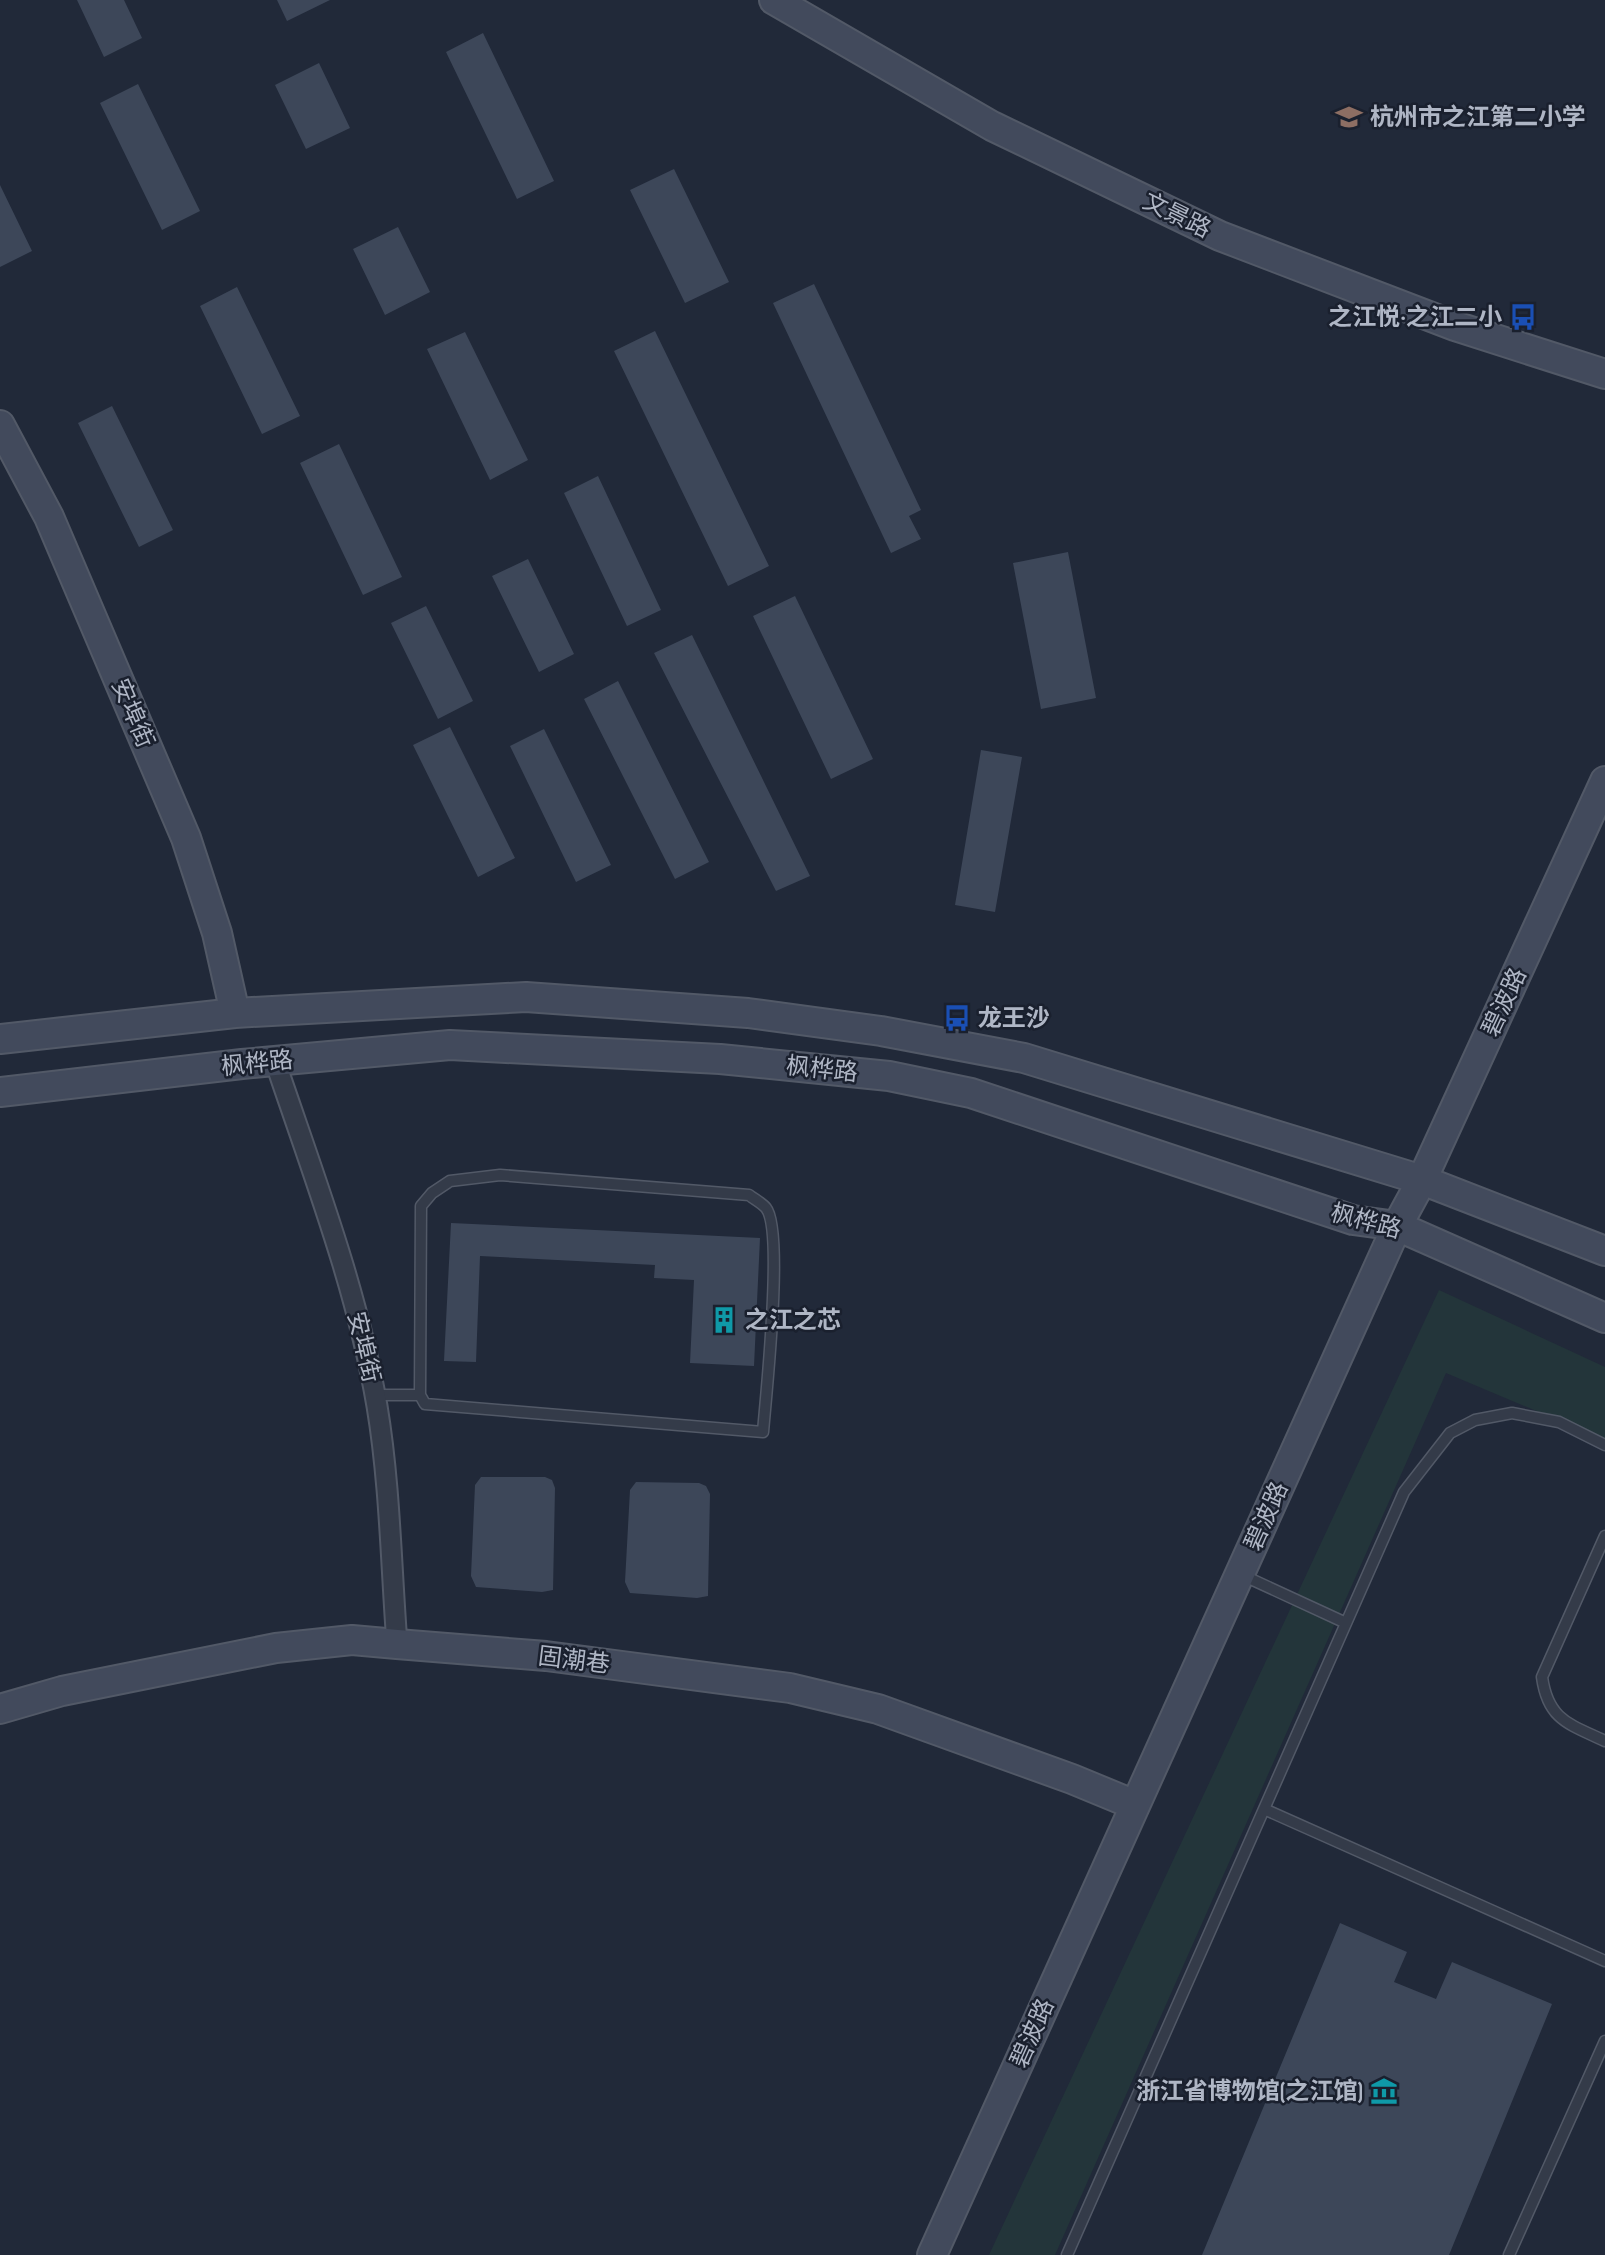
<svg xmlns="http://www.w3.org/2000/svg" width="1605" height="2255" viewBox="0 0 1605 2255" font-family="'Sofia Sans Condensed','Noto Sans SC',sans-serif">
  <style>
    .green { fill: #23353a }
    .building { fill: #3d4759 }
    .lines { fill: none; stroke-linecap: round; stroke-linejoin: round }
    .lane-casing { stroke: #525967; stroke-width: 13 }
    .street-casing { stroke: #525967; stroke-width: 23 }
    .secondary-casing { stroke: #525967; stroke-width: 32 }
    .lane { stroke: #343b49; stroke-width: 10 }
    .street { stroke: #343b49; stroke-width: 19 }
    .secondary { stroke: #424a5c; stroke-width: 28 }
    .labels { text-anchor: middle; stroke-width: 5; stroke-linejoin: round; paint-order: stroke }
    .poi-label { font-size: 24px; font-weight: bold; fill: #afb6c5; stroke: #1a202e; text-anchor: start }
    .street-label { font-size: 24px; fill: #afb6c5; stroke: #1a202e }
  </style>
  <rect width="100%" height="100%" fill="#212939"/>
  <path class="green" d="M 1439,1290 L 1605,1367 L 1605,1440 L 1446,1373 L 1055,2255 L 989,2255 Z"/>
  <path class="building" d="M 77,0 L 124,0 L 142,38 L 104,57 Z
    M 277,0 L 330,0 L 287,21 Z
    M 483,33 L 554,181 L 517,199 L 446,52 Z
    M 319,63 L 350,128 L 306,149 L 275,85 Z
    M 138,84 L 200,211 L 162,230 L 100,103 Z
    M 674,169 L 729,282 L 685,303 L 630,190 Z
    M 0,185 L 32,251 L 0,267 Z
    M 398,227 L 430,292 L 385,315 L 353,249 Z
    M 814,284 L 921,510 L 909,516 L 921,539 L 891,553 L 773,303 Z
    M 237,287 L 300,416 L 262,434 L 200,306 Z
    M 655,331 L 769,566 L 728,586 L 614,351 Z
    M 465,332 L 528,460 L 490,480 L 427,349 Z
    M 112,406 L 173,530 L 139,547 L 78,423 Z
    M 339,444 L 402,577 L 363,595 L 300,463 Z
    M 598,476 L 661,610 L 627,626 L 564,493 Z
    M 1068,552 L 1096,698 L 1041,709 L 1013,563 Z
    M 528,559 L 574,654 L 539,672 L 492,576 Z
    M 795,596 L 873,759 L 831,779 L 753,616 Z
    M 426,606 L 473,701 L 438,719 L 391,623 Z
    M 692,635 L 810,876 L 776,891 L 654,653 Z
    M 618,681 L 709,862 L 675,879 L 584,699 Z
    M 450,727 L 515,858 L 478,877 L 413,745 Z
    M 544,729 L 611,865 L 576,882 L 510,746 Z
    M 981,750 L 1022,757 L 995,912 L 955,905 Z
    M 451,1223 L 760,1238 L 754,1366 L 690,1363 L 694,1280 L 654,1278 L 655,1265 L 480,1256 L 476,1362 L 444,1361 Z
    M 481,1477 L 545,1477 L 552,1480 L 555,1488 L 553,1590 L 542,1592 L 476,1587 L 471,1576 L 475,1485 Z
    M 636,1482 L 699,1483 L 706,1486 L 710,1494 L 708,1596 L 697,1598 L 630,1593 L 625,1582 L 630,1490 Z
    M 1340,1923 L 1407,1952 L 1394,1982 L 1436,1999 L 1452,1962 L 1552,2004 L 1449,2255 L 1202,2255 Z"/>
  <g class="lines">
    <defs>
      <path id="lane" d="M 375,1395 L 420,1395 L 421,1206 L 432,1193 L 450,1181 L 500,1175 L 749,1195 C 754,1199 762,1203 766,1208 C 784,1230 766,1395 763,1432 L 425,1404 L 420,1395
        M 1605,1536 L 1542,1677 C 1548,1720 1569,1724 1605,1741
        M 1242,1575 L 1346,1623
        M 1264,1809 L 1605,1961
        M 1067,2255 L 1404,1492 L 1450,1433 L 1475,1420 L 1512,1413 L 1559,1422 L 1605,1445
        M 1509,2255 L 1605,2041"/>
      <path id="street" d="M 275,1061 C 313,1174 357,1288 377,1406 C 390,1484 391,1565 397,1644"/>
      <path id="secondary" d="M 774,0 L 992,126 L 1220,236 L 1455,326 L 1605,374
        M 0,425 L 49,517 L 186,838 L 217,933 L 235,1013
        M 0,1039 L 235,1013 L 526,997 L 748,1013 L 881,1031 L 1024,1058 L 1422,1180 L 1605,1251
        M 0,1092 L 242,1064 L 450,1045 L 720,1059 L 889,1076 L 971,1093 L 1353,1220 L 1397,1226 L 1605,1318
        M 0,1709 L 62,1691 L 276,1648 L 352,1640 L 397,1644 L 546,1656 L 790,1688 L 878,1709 L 1072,1779 L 1135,1805
        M 932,2255 L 1397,1226 L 1422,1180 L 1605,781"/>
    </defs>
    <use href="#lane" class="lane-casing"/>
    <use href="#street" class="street-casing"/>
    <use href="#secondary" class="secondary-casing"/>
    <use href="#lane" class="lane"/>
    <use href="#street" class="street"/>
    <use href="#secondary" class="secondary"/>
  </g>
  <defs>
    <symbol id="school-bare" viewBox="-9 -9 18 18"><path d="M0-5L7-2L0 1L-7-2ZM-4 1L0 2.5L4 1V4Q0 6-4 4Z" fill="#8d6e63" stroke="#1a202e" stroke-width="2.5" paint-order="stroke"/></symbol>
    <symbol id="bus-bare" viewBox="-9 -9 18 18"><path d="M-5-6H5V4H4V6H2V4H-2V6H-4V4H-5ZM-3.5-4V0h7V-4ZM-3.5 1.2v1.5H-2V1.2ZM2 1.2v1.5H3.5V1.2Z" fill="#1a4fb4" stroke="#1a202e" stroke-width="2.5" paint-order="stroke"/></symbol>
    <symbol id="building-bare" viewBox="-9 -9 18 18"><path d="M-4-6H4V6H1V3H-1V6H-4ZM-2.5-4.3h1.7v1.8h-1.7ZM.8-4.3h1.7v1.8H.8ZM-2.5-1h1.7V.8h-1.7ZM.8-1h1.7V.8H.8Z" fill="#0f9aa8" stroke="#1a202e" stroke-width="2.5" paint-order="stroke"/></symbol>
    <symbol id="museum-bare" viewBox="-9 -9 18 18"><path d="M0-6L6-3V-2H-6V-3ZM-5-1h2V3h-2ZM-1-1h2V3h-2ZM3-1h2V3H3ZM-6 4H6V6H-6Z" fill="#0f9aa8" stroke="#1a202e" stroke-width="2.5" paint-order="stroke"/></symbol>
  </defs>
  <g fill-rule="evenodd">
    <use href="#school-bare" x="1330" y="98" width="38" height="38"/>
    <use href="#bus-bare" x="1504" y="298" width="38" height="38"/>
    <use href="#bus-bare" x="938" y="999" width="38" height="38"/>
    <use href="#building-bare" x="705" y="1301" width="38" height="38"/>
    <use href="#museum-bare" x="1365" y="2072" width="38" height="38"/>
  </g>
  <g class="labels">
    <g class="poi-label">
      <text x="1370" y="125">杭州市之江第二小学</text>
      <text x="1502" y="325" text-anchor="end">之江悦·之江二小</text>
      <text x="978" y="1026">龙王沙</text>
      <text x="745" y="1328">之江之芯</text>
      <text x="1363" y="2099" text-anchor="end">浙江省博物馆(之江馆)</text>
    </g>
    <g class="street-label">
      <text transform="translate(1177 215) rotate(26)" y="8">文景路</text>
      <text transform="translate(133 713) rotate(67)" y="8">安埠街</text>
      <text transform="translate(1504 1002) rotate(-65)" y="8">碧波路</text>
      <text transform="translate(257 1063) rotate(-6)" y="8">枫桦路</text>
      <text transform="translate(822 1069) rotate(6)" y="8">枫桦路</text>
      <text transform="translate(1366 1221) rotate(15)" y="8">枫桦路</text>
      <text transform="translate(364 1347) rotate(77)" y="8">安埠街</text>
      <text transform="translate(1266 1516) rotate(-66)" y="8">碧波路</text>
      <text transform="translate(574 1660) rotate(7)" y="8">固潮巷</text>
      <text transform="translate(1032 2033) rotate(-66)" y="8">碧波路</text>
    </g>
  </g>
</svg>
